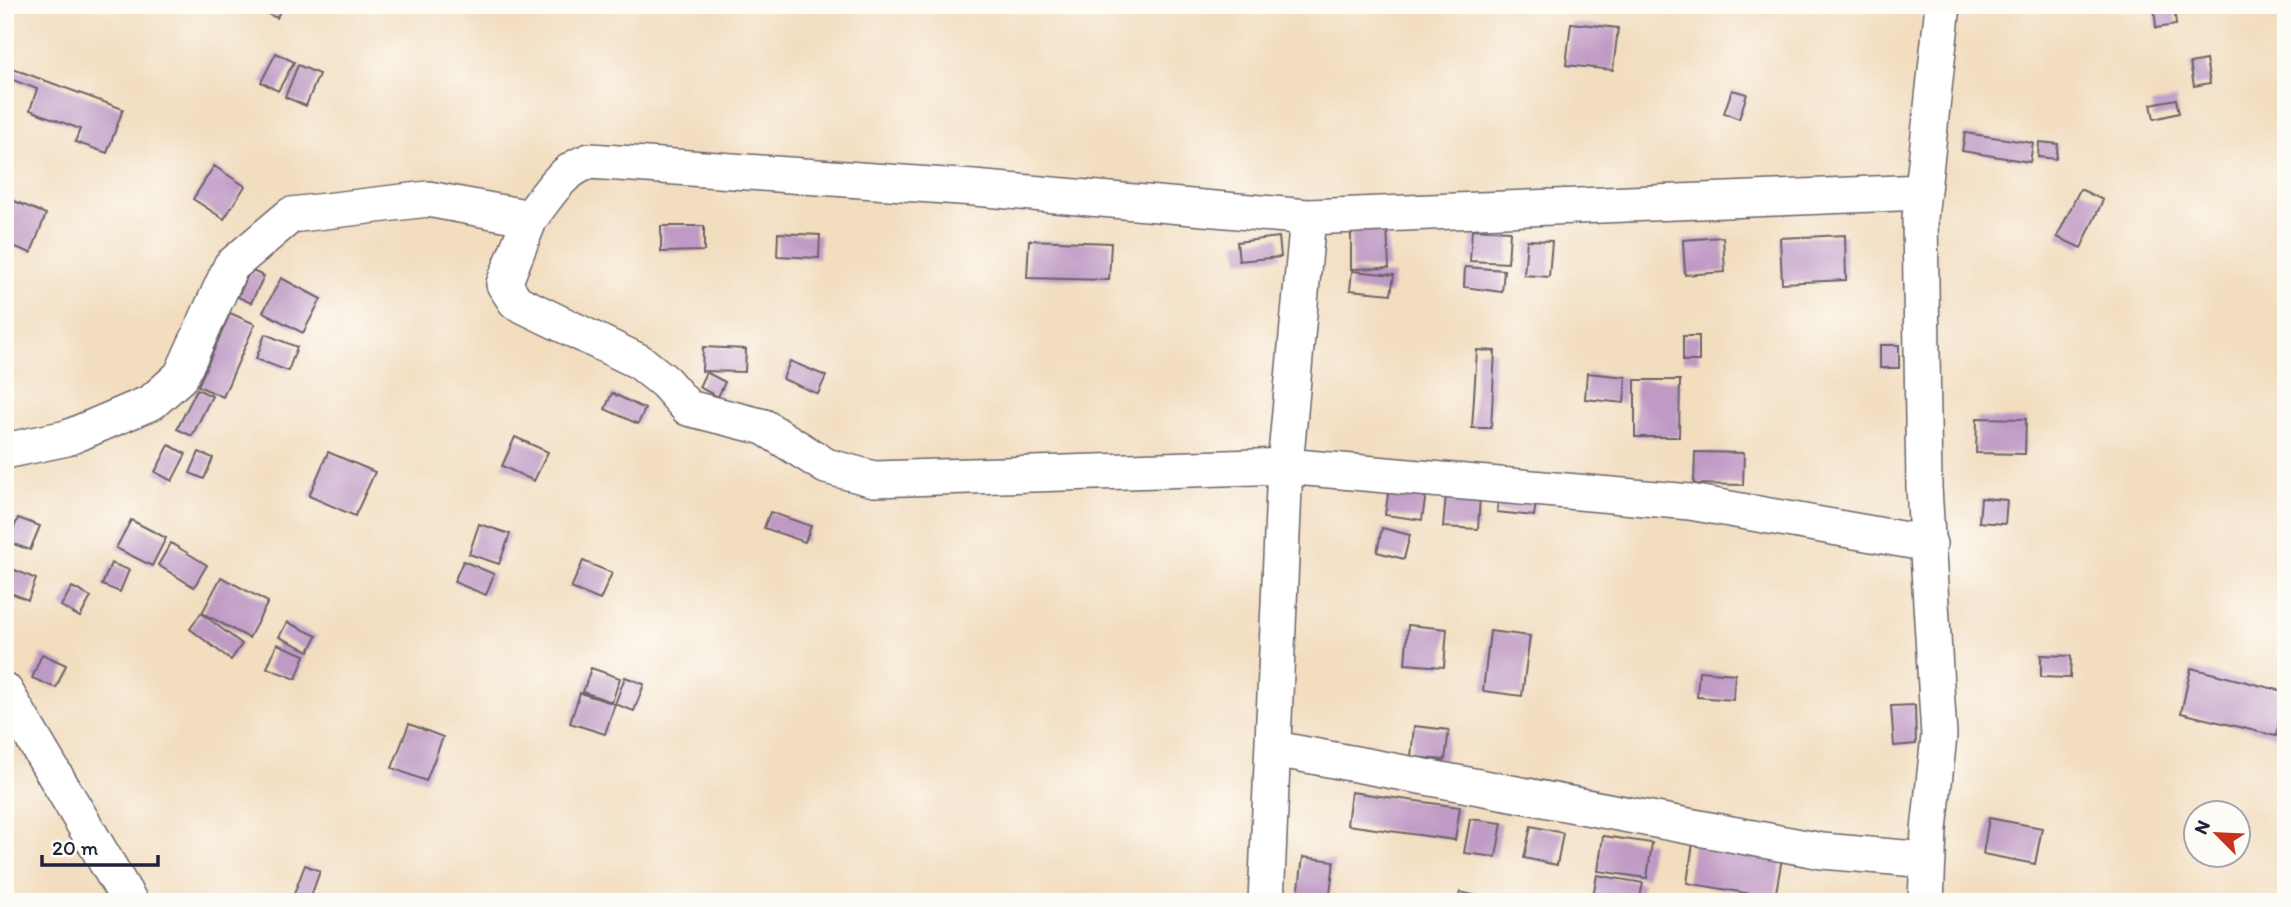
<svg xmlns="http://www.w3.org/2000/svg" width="2291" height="907" viewBox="0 0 2291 907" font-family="Itim,sans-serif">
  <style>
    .building { fill: #bf9ac4 }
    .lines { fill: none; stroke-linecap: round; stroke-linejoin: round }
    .street-casing { stroke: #6b6369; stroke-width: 38 }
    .street { stroke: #fff; stroke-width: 35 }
  </style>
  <rect width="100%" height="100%" fill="#fdfcf7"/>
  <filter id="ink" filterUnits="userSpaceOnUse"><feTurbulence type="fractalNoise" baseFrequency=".0143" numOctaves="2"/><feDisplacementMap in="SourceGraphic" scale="14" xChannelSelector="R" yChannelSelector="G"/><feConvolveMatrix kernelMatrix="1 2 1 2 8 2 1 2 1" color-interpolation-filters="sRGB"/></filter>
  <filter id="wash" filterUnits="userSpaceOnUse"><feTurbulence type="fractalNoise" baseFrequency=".00686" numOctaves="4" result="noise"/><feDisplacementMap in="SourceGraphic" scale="28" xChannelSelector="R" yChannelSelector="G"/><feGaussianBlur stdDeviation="1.57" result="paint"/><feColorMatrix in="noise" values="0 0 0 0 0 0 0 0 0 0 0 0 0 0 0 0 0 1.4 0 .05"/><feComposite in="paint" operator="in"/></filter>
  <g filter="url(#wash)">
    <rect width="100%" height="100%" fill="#f2ddbf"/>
    <g id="blocks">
      <path class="building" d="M 246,5 L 282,5 L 277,18 Z
        M 2154,5 L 2174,5 L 2176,25 L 2156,28 Z
        M 1571,23 L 1618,28 L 1613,70 L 1566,65 Z
        M 276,53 L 294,62 L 278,91 L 261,82 Z
        M 2206,60 L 2210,83 L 2194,86 L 2190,63 Z
        M 298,65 L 319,74 L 306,106 L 285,97 Z
        M 8,67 L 123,109 L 107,153 L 75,142 L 80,129 L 30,110 L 37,89 L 5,77 Z
        M 1732,90 L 1747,94 L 1739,119 L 1724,113 Z
        M 2176,99 L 2179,113 L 2154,119 L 2151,104 Z
        M 1965,133 L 2033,143 L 2030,162 L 1962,151 Z
        M 2039,142 L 2058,144 L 2056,159 L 2038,157 Z
        M 214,166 L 245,186 L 224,219 L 193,199 Z
        M 2080,189 L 2103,200 L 2081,248 L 2057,237 Z
        M 7,198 L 46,214 L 31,253 L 5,243 Z
        M 661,226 L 704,226 L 704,251 L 661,252 Z
        M 1387,228 L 1389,268 L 1351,269 L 1351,230 Z
        M 1472,229 L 1510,231 L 1508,263 L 1470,261 Z
        M 778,233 L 820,235 L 819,258 L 777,256 Z
        M 1845,235 L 1846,280 L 1782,283 L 1780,238 Z
        M 1279,237 L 1281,257 L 1239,261 L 1237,242 Z
        M 1723,237 L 1725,272 L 1685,275 L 1683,240 Z
        M 1029,240 L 1111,243 L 1109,280 L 1027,278 Z
        M 1527,240 L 1552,241 L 1549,277 L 1524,275 Z
        M 1465,267 L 1504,270 L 1502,292 L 1464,287 Z
        M 250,270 L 264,276 L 251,303 L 238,297 Z
        M 1352,271 L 1394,275 L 1391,294 L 1350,290 Z
        M 281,278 L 321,299 L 303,333 L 263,312 Z
        M 230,313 L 255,324 L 223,397 L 198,386 Z
        M 265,334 L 297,347 L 288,371 L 256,359 Z
        M 1683,336 L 1699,336 L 1699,361 L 1683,361 Z
        M 1880,345 L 1899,345 L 1899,368 L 1880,368 Z
        M 703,347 L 746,349 L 745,372 L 702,371 Z
        M 1477,350 L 1495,351 L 1491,428 L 1472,428 Z
        M 790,361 L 826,376 L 818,394 L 783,379 Z
        M 706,372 L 725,382 L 718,397 L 699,387 Z
        M 1587,373 L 1626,377 L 1624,403 L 1585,399 Z
        M 1635,380 L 1680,380 L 1679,437 L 1635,437 Z
        M 197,389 L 212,396 L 192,436 L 177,429 Z
        M 612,393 L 645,409 L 638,424 L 605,409 Z
        M 1977,418 L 2026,419 L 2025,454 L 1976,453 Z
        M 515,437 L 548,452 L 534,481 L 502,466 Z
        M 169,445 L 186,454 L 172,481 L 155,472 Z
        M 199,452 L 213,458 L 204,479 L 190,473 Z
        M 328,452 L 375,472 L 355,516 L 309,496 Z
        M 1695,452 L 1744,453 L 1743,485 L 1694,484 Z
        M 1389,488 L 1426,493 L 1422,520 L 1385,515 Z
        M 1446,494 L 1480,496 L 1478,529 L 1443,527 Z
        M 1498,498 L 1536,502 L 1534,516 L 1497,512 Z
        M 1981,498 L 2007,500 L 2005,524 L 1979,522 Z
        M 770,512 L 811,526 L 805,542 L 764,528 Z
        M 18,518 L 40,526 L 30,550 L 8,542 Z
        M 131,520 L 166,538 L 152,566 L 116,548 Z
        M 479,524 L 510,534 L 499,564 L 469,554 Z
        M 1382,528 L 1410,535 L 1404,559 L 1377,552 Z
        M 171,543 L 207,565 L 194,587 L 158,565 Z
        M 463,561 L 494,574 L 486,595 L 454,582 Z
        M 583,561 L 612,573 L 600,600 L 571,588 Z
        M 111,563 L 129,570 L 120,592 L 102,585 Z
        M 15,570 L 36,579 L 28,600 L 6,591 Z
        M 221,577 L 268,602 L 249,638 L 202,613 Z
        M 72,587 L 91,597 L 80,617 L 61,606 Z
        M 201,613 L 242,644 L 231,660 L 190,629 Z
        M 287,622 L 317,636 L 309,651 L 279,637 Z
        M 1408,625 L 1447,629 L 1444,667 L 1405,664 Z
        M 1490,631 L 1530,636 L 1522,696 L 1483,691 Z
        M 277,644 L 305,655 L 296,679 L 267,668 Z
        M 42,654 L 66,665 L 56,688 L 32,678 Z
        M 2041,655 L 2071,656 L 2070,678 L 2041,677 Z
        M 591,668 L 620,678 L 612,702 L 583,692 Z
        M 2191,668 L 2286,692 L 2276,736 L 2181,713 Z
        M 1699,671 L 1735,674 L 1733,700 L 1697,697 Z
        M 625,677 L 644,684 L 634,711 L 615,704 L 605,734 L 570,723 L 580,693 L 615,704 Z
        M 1915,705 L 1916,744 L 1894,746 L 1891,706 Z
        M 409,724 L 443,737 L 426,781 L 392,768 Z
        M 1414,726 L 1449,730 L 1445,760 L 1411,757 Z
        M 1351,792 L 1460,807 L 1455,840 L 1347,825 Z
        M 1989,818 L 2042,828 L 2035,864 L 1983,854 Z
        M 1470,819 L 1502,823 L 1496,857 L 1464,853 Z
        M 1531,826 L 1563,833 L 1557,865 L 1524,858 Z
        M 1603,836 L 1652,843 L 1647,878 L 1598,871 Z
        M 1693,843 L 1782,858 L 1775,898 L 1687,883 Z
        M 1303,857 L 1334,861 L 1329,902 L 1297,902 Z
        M 305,865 L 320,871 L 309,902 L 291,902 Z
        M 1597,875 L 1643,883 L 1639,902 L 1592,902 Z
        M 1460,892 L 1499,901 L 1498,902 L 1458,902 Z"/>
    </g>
  </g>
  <g filter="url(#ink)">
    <use href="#blocks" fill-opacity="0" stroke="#6b6369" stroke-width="2"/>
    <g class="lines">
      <defs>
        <path id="street" d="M 530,218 L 504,284 L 516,302 L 640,362 L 665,382 L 688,408 L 764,427 L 826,466 L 874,479 L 1285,466 L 1690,502 L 1929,544
          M 5,451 L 67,438 L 152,402 L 181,376 L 231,266 L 291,215 L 428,199 L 530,218 C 548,195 561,170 590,161 L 974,188 L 1308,217
          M 5,691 L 130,902
          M 1275,749 L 1822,851 L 1928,860
          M 1266,902 L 1285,466 L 1308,217 L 1923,192
          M 1926,902 L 1929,830 L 1939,736 L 1924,487 L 1920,218 L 1943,5"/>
      </defs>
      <use href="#street" class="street-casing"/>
      <use href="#street" class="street"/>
    </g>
  </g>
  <rect width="2291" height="907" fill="none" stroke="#fdfcf7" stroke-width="28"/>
  <g transform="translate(2217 834) rotate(294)"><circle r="33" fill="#fdfcf7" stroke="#a5a5ac" stroke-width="2"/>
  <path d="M0-5L12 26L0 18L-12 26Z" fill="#c8321e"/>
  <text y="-10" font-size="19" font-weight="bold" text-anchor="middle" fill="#22223b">N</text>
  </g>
  <path d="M42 855v10h116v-10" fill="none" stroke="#22223b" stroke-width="3.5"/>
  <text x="52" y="855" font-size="21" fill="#22223b" stroke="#fdfcf7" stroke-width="5" paint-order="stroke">20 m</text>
</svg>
